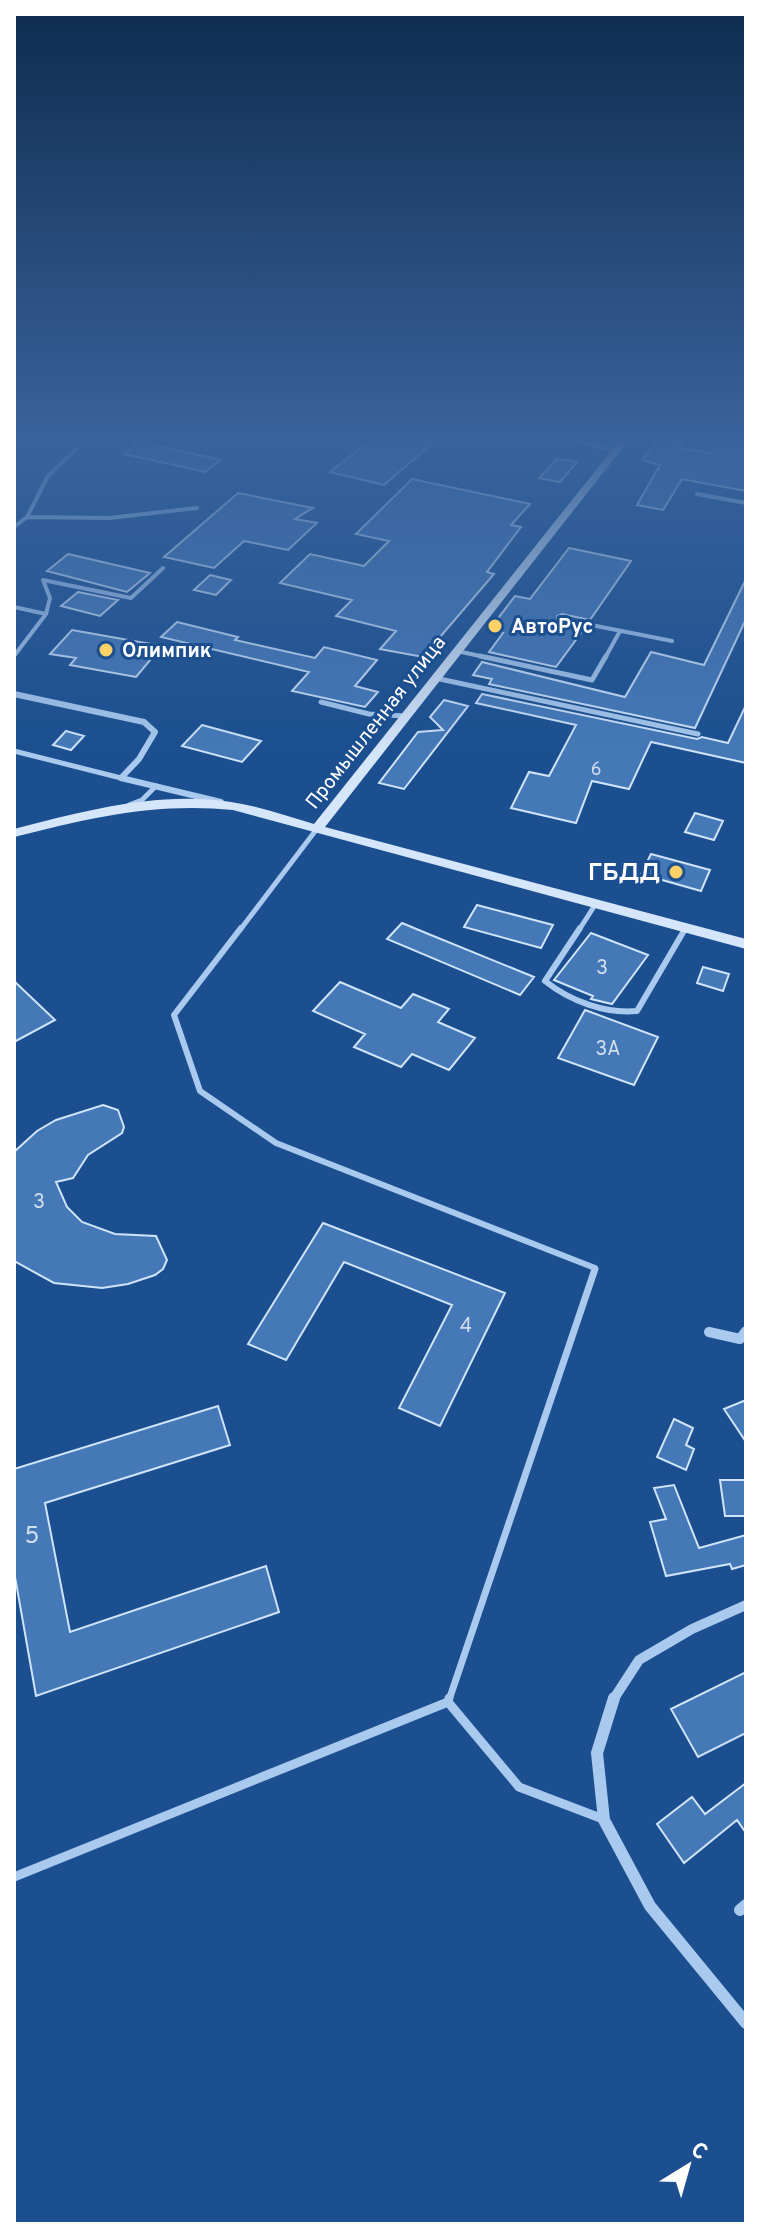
<svg xmlns="http://www.w3.org/2000/svg" width="760" height="2238" viewBox="0 0 760 2238" font-family="Overpass,sans-serif">
  <style>
    .building { fill: #4478b7; stroke: #cfe3fa; stroke-width: 2 }
    .lines { fill: none; stroke-linecap: round; stroke-linejoin: round }
    .lane-far4 { stroke: #a9c9ee; stroke-width: 4 }
    .lane-far3 { stroke: #a9c9ee; stroke-width: 5 }
    .lane-far2 { stroke: #a9c9ee; stroke-width: 6 }
    .lane-far1 { stroke: #a9c9ee; stroke-width: 7 }
    .lane { stroke: #a9c9ee; stroke-width: 9 }
    .street-far2 { stroke: #a9c9ee; stroke-width: 6 }
    .street-far1 { stroke: #a9c9ee; stroke-width: 10 }
    .street { stroke: #a9c9ee; stroke-width: 12 }
    .secondary { fill: #d6e6fa; fill-rule: evenodd }
    .poi-dot { fill: #ffd166; stroke: #1b4f8f; stroke-width: 3 }
    .labels { text-anchor: middle; stroke-width: 6; stroke-linejoin: round; paint-order: stroke }
    .far-number-label { font-size: 18px; fill: #d0dded }
    .far-poi-label { font-size: 20px; font-weight: bold; fill: #fff; stroke: #1b4f8f; text-anchor: start }
    .far-street-label { font-size: 20px; fill: #fff; stroke: #1b4f8f }
    .number-label { font-size: 20px; fill: #d0dded }
    .poi-label { font-size: 24px; font-weight: bold; fill: #fff; stroke: #1b4f8f; text-anchor: end }
    .near-number-label { font-size: 24px; fill: #d0dded }
  </style>
  <rect width="100%" height="100%" fill="#1b4f8f"/>
  <path class="building" d="M 369,441 L 435,441 L 384,485 L 330,472 Z
    M 657,441 L 684,441 L 679,448 L 711,453 L 719,441 L 746,441 L 746,491 L 682,479 L 663,510 L 637,505 L 660,465 L 642,460 Z
    M 140,442 L 221,460 L 205,472 L 124,454 Z
    M 557,459 L 577,462 L 560,482 L 539,478 Z
    M 412,479 L 530,504 L 511,525 L 521,527 L 487,572 L 494,574 L 423,657 L 380,649 L 396,631 L 336,616 L 352,600 L 280,583 L 310,554 L 364,566 L 389,541 L 356,534 Z
    M 238,493 L 313,508 L 295,519 L 317,523 L 288,550 L 244,541 L 214,568 L 164,557 Z
    M 569,548 L 631,561 L 590,620 L 562,614 L 557,616 L 559,624 L 584,629 L 556,667 L 489,652 L 503,633 L 489,630 L 515,596 L 530,599 Z
    M 68,554 L 150,573 L 127,592 L 47,571 Z
    M 210,575 L 231,580 L 216,595 L 194,590 Z
    M 746,579 L 746,619 L 695,728 L 489,684 L 492,679 L 473,675 L 482,662 L 625,697 L 651,652 L 704,665 Z
    M 78,592 L 118,600 L 100,616 L 61,606 Z
    M 177,622 L 238,637 L 235,640 L 315,658 L 324,647 L 377,660 L 355,686 L 378,692 L 365,707 L 292,691 L 309,672 L 161,637 Z
    M 72,630 L 162,646 L 136,677 L 70,665 L 76,658 L 50,654 Z
    M 482,694 L 697,739 L 702,737 L 728,743 L 746,705 L 746,763 L 651,742 L 629,789 L 592,781 L 576,823 L 511,808 L 529,772 L 549,776 L 576,725 L 476,703 Z
    M 444,700 L 468,706 L 404,789 L 379,783 L 418,732 L 443,730 L 430,717 Z
    M 202,725 L 261,741 L 242,762 L 182,746 Z
    M 66,731 L 84,736 L 71,750 L 53,745 Z
    M 695,813 L 723,821 L 714,840 L 685,832 Z
    M 651,854 L 710,870 L 701,891 L 641,874 Z
    M 477,905 L 553,925 L 541,948 L 464,927 Z
    M 402,923 L 426,933 L 534,977 L 520,995 L 387,939 Z
    M 591,933 L 648,955 L 612,1004 L 591,999 L 593,996 L 554,980 Z
    M 703,967 L 729,974 L 723,991 L 697,983 Z
    M 14,981 L 55,1020 L 14,1042 Z
    M 340,982 L 401,1008 L 413,994 L 449,1009 L 438,1022 L 475,1038 L 449,1070 L 412,1054 L 401,1067 L 354,1047 L 365,1034 L 313,1011 Z
    M 585,1010 L 658,1037 L 634,1085 L 558,1058 Z
    M 103,1105 L 118,1110 L 124,1127 L 122,1133 L 88,1155 L 73,1178 L 56,1182 L 67,1207 L 82,1222 L 115,1234 L 156,1236 L 167,1260 L 163,1269 L 155,1275 L 128,1284 L 102,1288 L 54,1283 L 14,1261 L 14,1152 L 37,1131 L 56,1120 Z
    M 323,1223 L 505,1293 L 440,1426 L 399,1408 L 452,1305 L 344,1262 L 286,1360 L 248,1344 Z
    M 746,1400 L 746,1442 L 724,1409 Z
    M 218,1406 L 230,1445 L 45,1503 L 70,1632 L 266,1566 L 279,1612 L 36,1696 L 14,1571 L 14,1469 Z
    M 674,1419 L 693,1428 L 686,1445 L 694,1449 L 686,1470 L 657,1457 Z
    M 720,1480 L 746,1480 L 746,1516 L 725,1516 Z
    M 674,1485 L 699,1548 L 746,1535 L 746,1565 L 732,1569 L 730,1564 L 666,1576 L 650,1522 L 666,1519 L 654,1488 Z
    M 746,1672 L 746,1733 L 698,1757 L 671,1709 Z
    M 746,1783 L 746,1833 L 737,1820 L 684,1863 L 657,1824 L 692,1797 L 705,1814 Z"/>
  <g class="lines">
    <path class="lane-far4" d="M 576,441 L 616,451
      M 697,494 L 746,503
      M 27,517 L 48,476 L 77,448
      M 14,527 L 27,517 L 109,518 L 197,508
      M 14,607 L 46,614 L 14,656
      M 46,614 L 50,598 L 43,580 L 131,598 L 163,568
      M 561,619 L 672,641
      M 457,651 L 489,658
      M 605,658 L 620,631"/>
    <path class="lane-far3" d="M 480,656 L 592,680 L 606,656
      M 435,678 L 698,734
      M 321,702 L 369,714 L 405,716
      M 14,751 L 121,778
      M 129,805 L 142,800 L 156,786
      M 240,930 L 316,830
      M 579,930 L 595,905"/>
    <path class="lane-far2" d="M 241,928 L 174,1015 L 200,1091 L 276,1143 L 595,1268 L 594,1271
      M 580,928 L 545,981 C 570,1001 605,1014 637,1011 L 685,929"/>
    <path class="lane-far1" d="M 449,1700 L 595,1269"/>
    <path class="lane" d="M 448,1702 L 519,1787 L 603,1819
      M 14,1877 L 448,1702 L 449,1698"/>
    <path class="street-far2" d="M 14,694 L 144,722 L 155,732 L 139,759 L 121,778
      M 121,778 L 221,802"/>
    <path class="street-far1" d="M 709,1332 L 740,1339 L 746,1331
      M 613,1700 L 639,1660 L 692,1629 L 746,1605"/>
    <path class="street" d="M 614,1698 L 597,1753 L 604,1820 L 650,1906 L 746,2023
      M 740,1910 L 746,1905"/>
    <path class="secondary" d="M 619,441 L 628,441 L 325,827 L 746,939 L 746,949 L 233,810 C 157,802 88,818 14,837 L 14,829 C 85,811 157,791 231,802 C 259,806 287,816 314,824 Z"/>
  </g>
  <linearGradient id="sky" x2="0" y2="1"><stop stop-color="#0f2b4f"/><stop offset="0.58" stop-color="#39639b"/><stop offset="1" stop-color="#39639b" stop-opacity="0"/></linearGradient>
  <rect width="760" height="754" fill="url(#sky)"/>
  <g class="poi-dot">
    <circle cx="495" cy="626" r="8"/>
    <circle cx="106" cy="650" r="8"/>
    <circle cx="676" cy="872" r="8"/>
  </g>
  <g class="labels">
    <g class="far-number-label">
      <text x="596" y="775">6</text>
    </g>
    <g class="far-poi-label">
      <text x="511" y="633">АвтоРус</text>
      <text x="122" y="657">Олимпик</text>
    </g>
    <g class="far-street-label">
      <text transform="translate(375 722) rotate(-52)" y="7">Промышленная улица</text>
    </g>
    <g class="number-label">
      <text x="602" y="974">3</text>
      <text x="608" y="1055">3А</text>
      <text x="39" y="1208">3</text>
      <text x="466" y="1332">4</text>
    </g>
    <g class="poi-label">
      <text x="660" y="880">ГБДД</text>
    </g>
    <g class="near-number-label">
      <text x="32" y="1543">5</text>
    </g>
  </g>
  <rect width="760" height="2238" fill="none" stroke="#ffffff" stroke-width="32"/>
  <g transform="translate(688 2166) rotate(37)" stroke="#1b4f8f" stroke-width="6" paint-order="stroke">
  <path d="M0-6L14 30L0 20L-14 30Z" fill="#ffffff"/>
  <text y="-12" font-size="22" font-weight="bold" text-anchor="middle" fill="#ffffff">С</text>
  </g>
</svg>
